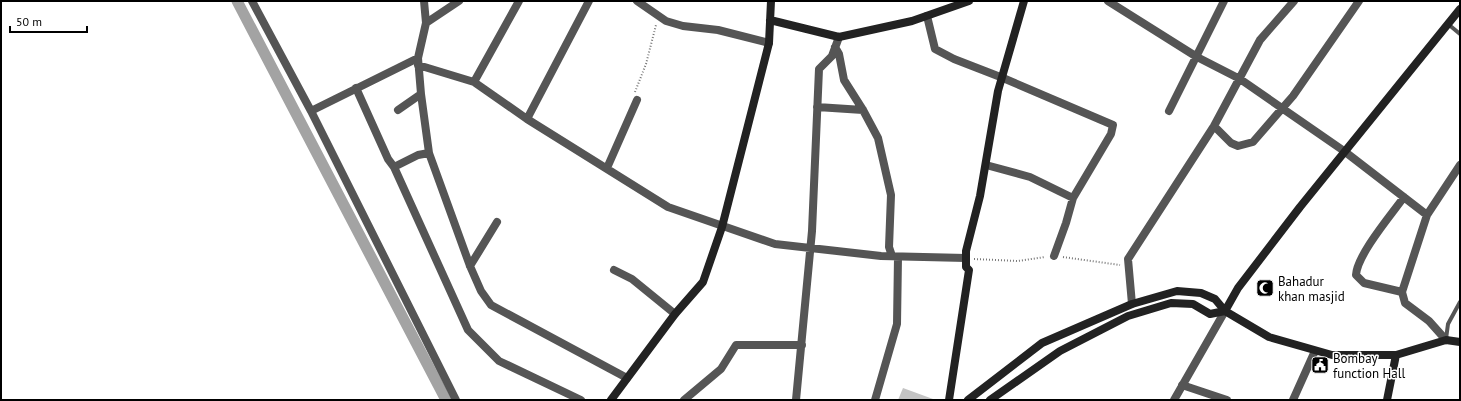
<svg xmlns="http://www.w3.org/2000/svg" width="1461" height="401" viewBox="0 0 1461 401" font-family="'PT Sans',sans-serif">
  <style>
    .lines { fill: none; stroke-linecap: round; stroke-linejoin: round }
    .canal { stroke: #a3a3a3; stroke-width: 11 }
    .building { fill: #c4c4c4 }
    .path { stroke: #777; stroke-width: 2; stroke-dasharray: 1 2; stroke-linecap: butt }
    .lane { stroke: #555; stroke-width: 4 }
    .street { stroke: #555; stroke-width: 8 }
    .secondary { stroke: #222; stroke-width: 8 }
    .labels { text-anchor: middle; stroke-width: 3; stroke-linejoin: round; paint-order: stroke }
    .poi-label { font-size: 13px; fill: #000; stroke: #fff; text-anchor: start }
  </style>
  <rect width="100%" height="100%" fill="#fff"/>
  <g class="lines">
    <path class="canal" d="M 237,1 L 446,400"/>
  </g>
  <path class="building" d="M 903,388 L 933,399 L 933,400 L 898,400 Z"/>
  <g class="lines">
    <path class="path" d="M 635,92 L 646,64 L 656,25
      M 1063,257 L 1120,265
      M 974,259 L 1018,261 L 1045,257"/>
    <path class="lane" d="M 1448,24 L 1460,34
      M 1446,339 L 1448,324 L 1460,302"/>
    <path class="street" d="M 252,1 L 311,111 L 456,400
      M 424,1 L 426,23
      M 589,1 L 527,119 L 668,207 L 775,244 L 881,256 L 966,258
      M 637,1 L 666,21 L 683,26 L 718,30 L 769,43
      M 1108,1 L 1197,57 L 1240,79 L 1344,151 L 1427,215 L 1402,292 L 1405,303 L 1429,321 L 1446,340
      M 927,16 L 935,49 L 954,59 L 1003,78 L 1113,125 L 1111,134 L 1073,198 L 1066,223 L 1054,256
      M 835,47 L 839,54 L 844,80 L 863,110 L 878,138 L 891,195 L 889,247 L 892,256 L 898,257 L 897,324 L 875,400
      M 418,58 L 426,23 L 459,1
      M 418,65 L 474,82 L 519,1
      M 474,82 L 527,119
      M 356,88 L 388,159 L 394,167 L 468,330 L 499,361 L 581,400
      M 421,94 L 429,153 L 470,266 L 481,291 L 491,305 L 627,378
      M 817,107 L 863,110
      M 311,111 L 418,58 L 421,94 L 398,110
      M 1169,111 L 1224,1
      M 1214,126 L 1231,143 L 1238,146 L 1253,142 L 1293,96 L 1359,1
      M 986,165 L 1030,177 L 1073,198
      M 394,167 L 418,155 L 429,153
      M 607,168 L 637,100
      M 1427,215 L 1460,165
      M 470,266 L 497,222
      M 614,270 L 632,279 L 675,314
      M 1402,292 L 1364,283 L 1356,275 C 1357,255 1391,215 1404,197
      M 1132,304 L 1128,259 L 1214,126 L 1260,40 L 1294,1
      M 1182,385 L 1227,400
      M 684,400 L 721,369 L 736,345 L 802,345
      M 796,400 L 812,231 L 819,69 L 832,56 L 839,37
      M 1174,400 L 1225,311
      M 1293,400 L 1315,351"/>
    <path class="secondary" d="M 770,20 L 839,37 L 912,21 L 969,1
      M 1225,311 L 1238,288 L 1300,207 L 1460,9
      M 611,400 L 675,314 L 703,282 L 722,227 L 769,43 L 771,1
      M 949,400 L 969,270 L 966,267 L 966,251 L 980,196 L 998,91 L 1024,1
      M 968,400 L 1042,343 L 1132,304 L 1177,291 L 1201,293 L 1215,299 L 1225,311 L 1269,337 L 1332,355 L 1396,355 L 1446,340 L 1460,342
      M 990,400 L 1060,351 L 1128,316 L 1171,303 L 1193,304 L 1210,314 L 1225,311
      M 1387,400 L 1396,355"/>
  </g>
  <defs>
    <symbol id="mosque-square" viewBox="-11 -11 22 22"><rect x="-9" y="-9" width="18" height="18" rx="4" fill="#000" stroke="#fff"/><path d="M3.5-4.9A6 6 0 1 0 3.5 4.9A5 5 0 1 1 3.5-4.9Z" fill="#fff"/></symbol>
    <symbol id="civic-square" viewBox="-11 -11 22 22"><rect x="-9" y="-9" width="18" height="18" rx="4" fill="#000" stroke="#fff"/><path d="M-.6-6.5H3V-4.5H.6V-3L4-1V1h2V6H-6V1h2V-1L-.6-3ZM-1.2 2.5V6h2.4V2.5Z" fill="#fff"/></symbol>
  </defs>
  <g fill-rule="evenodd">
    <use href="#mosque-square" x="1255" y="278" width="20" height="20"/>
    <use href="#civic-square" x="1310" y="355" width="20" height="20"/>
  </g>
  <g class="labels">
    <g class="poi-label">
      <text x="1278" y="286">Bahadur<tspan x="1278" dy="15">khan masjid</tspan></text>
      <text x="1333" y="363">Bombay<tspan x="1333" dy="15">function Hall</tspan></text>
    </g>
  </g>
  <rect width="1461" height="401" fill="none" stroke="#000000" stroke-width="4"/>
  <path d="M10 26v6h77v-6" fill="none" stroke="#000000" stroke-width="2"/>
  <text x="16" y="26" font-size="12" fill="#000000" stroke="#ffffff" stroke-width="3" paint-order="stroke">50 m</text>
</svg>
